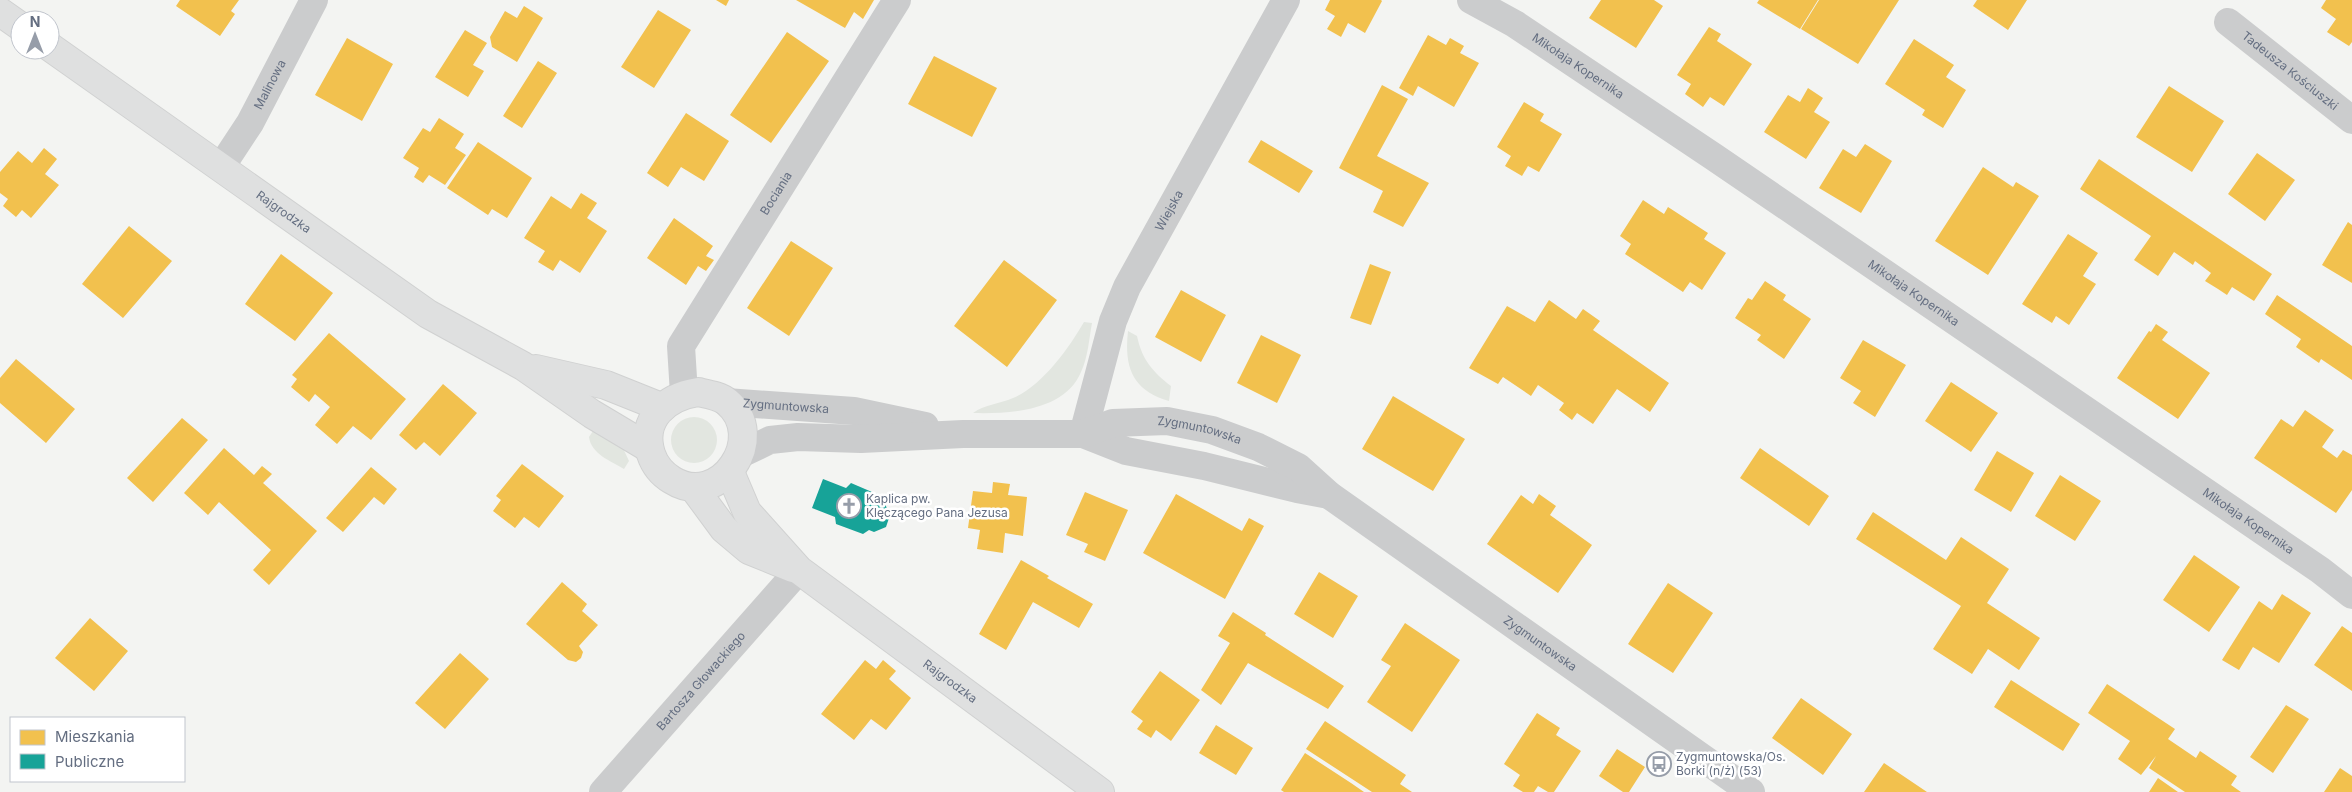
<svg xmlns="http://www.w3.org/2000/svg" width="2352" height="792" viewBox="0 0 2352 792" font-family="Inter,sans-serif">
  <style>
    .green { fill: #e2e6e0 }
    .homes { fill: #f2c14e }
    .public { fill: #17a398 }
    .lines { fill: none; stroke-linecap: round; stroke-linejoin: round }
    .secondary-casing { stroke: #d0d1d1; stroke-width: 30 }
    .street { stroke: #cbcccd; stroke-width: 28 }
    .secondary { stroke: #dfe0e0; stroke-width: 28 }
    .labels { text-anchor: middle; stroke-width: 5; stroke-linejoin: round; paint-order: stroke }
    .street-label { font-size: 12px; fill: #646e81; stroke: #fff }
    .poi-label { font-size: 12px; fill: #646e81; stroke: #fff; text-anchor: start }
  </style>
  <rect width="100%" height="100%" fill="#f3f4f2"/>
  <path class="green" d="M 1084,322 L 1092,323 C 1089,339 1088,357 1081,372 C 1065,411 1010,414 973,413 C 985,404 1000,404 1013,398 C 1042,386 1069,348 1084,322 Z
    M 1128,331 L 1137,336 C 1142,360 1153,372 1171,386 L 1169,401 C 1132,390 1124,367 1128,331 Z
    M671 440a23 23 0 1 1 46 0a23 23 0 1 1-46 0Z
    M 595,428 L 622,446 L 629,461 L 624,469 C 611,461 591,454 589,437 Z"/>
  <path class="homes" d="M 180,0 L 239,0 L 231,11 L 235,14 L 220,36 L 176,6 Z
    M 716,0 L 729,0 L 726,6 Z
    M 796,0 L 874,0 L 863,19 L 854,12 L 845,28 Z
    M 1330,0 L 1381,0 L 1382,1 L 1365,33 L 1348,23 L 1341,37 L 1327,29 L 1335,16 L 1325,10 Z
    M 1601,0 L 1654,0 L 1663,6 L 1636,48 L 1589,18 Z
    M 1759,0 L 1818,0 L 1800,29 L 1757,3 Z
    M 1819,0 L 1899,0 L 1858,64 L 1801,29 Z
    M 1977,0 L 2027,0 L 2008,30 L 1973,6 Z
    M 2326,0 L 2352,0 L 2352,42 L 2349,46 L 2327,32 L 2336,19 L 2321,8 Z
    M 524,6 L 543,18 L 517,62 L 492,47 L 490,37 L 505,11 L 517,18 Z
    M 658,10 L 691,30 L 654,88 L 621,67 Z
    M 1709,27 L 1721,34 L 1717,41 L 1752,64 L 1724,106 L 1710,97 L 1703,107 L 1685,94 L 1691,84 L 1677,75 Z
    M 465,30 L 487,43 L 473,65 L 484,71 L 468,97 L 435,77 Z
    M 787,32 L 829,61 L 771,143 L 730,115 Z
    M 1428,35 L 1446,45 L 1450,38 L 1464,46 L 1460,53 L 1479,63 L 1454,107 L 1418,86 L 1413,96 L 1399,88 Z
    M 347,38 L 393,64 L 362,121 L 315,95 Z
    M 1914,39 L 1954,65 L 1946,77 L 1966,90 L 1943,128 L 1922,115 L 1925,110 L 1885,84 Z
    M 934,56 L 997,88 L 972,137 L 908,104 Z
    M 538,61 L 557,73 L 522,128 L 503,116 Z
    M 1382,85 L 1408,99 L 1377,156 L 1429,183 L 1403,227 L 1373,212 L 1383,191 L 1339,168 Z
    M 2169,86 L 2224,121 L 2192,172 L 2136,137 Z
    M 1808,88 L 1823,98 L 1814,112 L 1830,122 L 1806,159 L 1764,132 L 1788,95 L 1800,102 Z
    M 1524,102 L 1544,114 L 1540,121 L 1562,134 L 1539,172 L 1528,166 L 1522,176 L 1505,166 L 1511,156 L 1497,147 Z
    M 686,113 L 729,141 L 704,181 L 681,167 L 668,187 L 647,173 Z
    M 439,118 L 464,134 L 455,148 L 466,155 L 445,185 L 429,175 L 423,183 L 414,177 L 419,168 L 403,158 L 423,128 L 430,132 Z
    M 1261,140 L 1313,171 L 1299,193 L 1248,162 Z
    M 478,142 L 532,178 L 507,218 L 492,209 L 488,215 L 447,188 Z
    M 1865,144 L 1892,161 L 1861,213 L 1819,188 L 1843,149 L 1856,157 Z
    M 44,148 L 57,159 L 45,174 L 59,185 L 31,218 L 22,210 L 16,217 L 3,206 L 8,199 L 0,193 L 0,172 L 18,151 L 32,163 Z
    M 2257,153 L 2295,180 L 2265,221 L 2228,194 Z
    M 2099,159 L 2272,274 L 2254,301 L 2232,287 L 2227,295 L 2218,289 L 2205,281 L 2211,273 L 2195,261 L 2193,265 L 2174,252 L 2158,276 L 2134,260 L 2151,236 L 2080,189 Z
    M 1983,167 L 2013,187 L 2016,182 L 2039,196 L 1988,275 L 1935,241 Z
    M 581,193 L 597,203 L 587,218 L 607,231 L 580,273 L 560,260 L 553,271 L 538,262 L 545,251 L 524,238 L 551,196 L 571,209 Z
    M 1643,200 L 1664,214 L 1668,207 L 1708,233 L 1704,239 L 1726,253 L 1702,290 L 1690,282 L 1683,292 L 1625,254 L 1631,244 L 1620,236 Z
    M 674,218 L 713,246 L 706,256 L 714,260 L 706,271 L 698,266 L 686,285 L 647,258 Z
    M 2348,222 L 2352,225 L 2352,283 L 2322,265 Z
    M 129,226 L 172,261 L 123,318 L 82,284 Z
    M 2068,234 L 2098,253 L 2083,276 L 2096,284 L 2069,325 L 2056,316 L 2052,323 L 2022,304 Z
    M 791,241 L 833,268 L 789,336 L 747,308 Z
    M 281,254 L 333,293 L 295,341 L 245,304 Z
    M 1004,260 L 1057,300 L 1007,367 L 954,326 Z
    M 1370,264 L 1391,272 L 1371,325 L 1350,318 Z
    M 1765,281 L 1786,295 L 1783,300 L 1811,319 L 1784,359 L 1757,340 L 1761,335 L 1735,318 L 1748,298 L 1752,300 Z
    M 1181,290 L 1226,315 L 1201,362 L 1155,337 Z
    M 2277,295 L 2352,346 L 2352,380 L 2321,359 L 2319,363 L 2296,347 L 2301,339 L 2265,314 Z
    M 1549,300 L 1576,319 L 1583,309 L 1600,321 L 1593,330 L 1669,383 L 1650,412 L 1617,389 L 1593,424 L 1577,413 L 1572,420 L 1559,410 L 1564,403 L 1538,385 L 1531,396 L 1503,377 L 1498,384 L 1469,368 L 1507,306 L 1535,322 Z
    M 2156,324 L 2168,332 L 2162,340 L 2210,373 L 2178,419 L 2117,378 L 2149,331 L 2151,332 Z
    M 329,333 L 406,399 L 371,440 L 353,426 L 337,444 L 315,425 L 330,407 L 315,394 L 309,402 L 291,387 L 297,379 L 292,375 Z
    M 1261,335 L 1301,355 L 1277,403 L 1237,383 Z
    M 1863,340 L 1906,365 L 1875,417 L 1853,403 L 1861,391 L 1840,378 Z
    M 16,359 L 75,409 L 46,443 L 0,403 L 0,378 Z
    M 1951,382 L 1998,413 L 1971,452 L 1925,421 Z
    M 443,384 L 477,413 L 440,456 L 424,442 L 416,450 L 399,435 Z
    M 1393,396 L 1465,439 L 1433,491 L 1362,449 Z
    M 2305,410 L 2334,430 L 2322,447 L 2337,458 L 2343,450 L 2352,455 L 2352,490 L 2336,513 L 2254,458 L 2281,419 L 2293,427 Z
    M 182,418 L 208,440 L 153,502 L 127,478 Z
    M 224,448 L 254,475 L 262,466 L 272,474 L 263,483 L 317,531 L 269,585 L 253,570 L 271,550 L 219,502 L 208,515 L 184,493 Z
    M 1760,448 L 1829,496 L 1809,526 L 1740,478 Z
    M 1997,451 L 2034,473 L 2011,512 L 1974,490 Z
    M 522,464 L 564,496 L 539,528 L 524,517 L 515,528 L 493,511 L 501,500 L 496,496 Z
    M 371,467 L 397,489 L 384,505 L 374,497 L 343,532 L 326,518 Z
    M 2060,475 L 2101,501 L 2075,541 L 2035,516 Z
    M 993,482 L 1010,484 L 1008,495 L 1027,497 L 1023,536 L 1005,533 L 1003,553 L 977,549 L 980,530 L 968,528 L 973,491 L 992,493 Z
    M 1085,492 L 1128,510 L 1105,561 L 1084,552 L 1088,544 L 1066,535 Z
    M 1176,494 L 1242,531 L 1249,518 L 1264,526 L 1225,599 L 1143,553 Z
    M 1539,494 L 1556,506 L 1550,515 L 1592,545 L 1558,593 L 1487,544 L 1521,495 L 1533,504 Z
    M 1873,512 L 1946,560 L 1961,537 L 2009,569 L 1987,603 L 2040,638 L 2019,670 L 1988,649 L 1972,674 L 1933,649 L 1961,606 L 1856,539 Z
    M 2194,555 L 2240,587 L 2209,632 L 2163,600 Z
    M 1021,560 L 1049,576 L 1047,578 L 1093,604 L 1079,628 L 1033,602 L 1006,650 L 979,634 Z
    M 1319,572 L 1358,596 L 1333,638 L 1294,614 Z
    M 562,582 L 587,604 L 582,611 L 598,625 L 579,646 L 583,652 L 581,658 L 576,662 L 568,660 L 526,624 Z
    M 1668,583 L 1713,613 L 1673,673 L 1628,644 Z
    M 2282,594 L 2311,613 L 2279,663 L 2253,647 L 2239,670 L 2222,660 L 2259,601 L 2272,610 Z
    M 1233,612 L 1266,633 L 1265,635 L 1344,686 L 1328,709 L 1248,663 L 1221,705 L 1201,690 L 1230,643 L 1218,636 Z
    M 90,618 L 128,651 L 94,691 L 55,658 Z
    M 1405,623 L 1460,660 L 1412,732 L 1367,702 L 1391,666 L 1381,660 Z
    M 2342,626 L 2352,633 L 2352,691 L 2314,665 Z
    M 460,653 L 489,679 L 445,729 L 415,703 Z
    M 865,660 L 876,669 L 883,660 L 896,671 L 889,679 L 911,698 L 886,730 L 871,719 L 854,740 L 821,714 Z
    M 1160,671 L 1200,700 L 1171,741 L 1156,730 L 1151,738 L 1137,729 L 1143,721 L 1131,712 Z
    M 2011,680 L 2080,724 L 2063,751 L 1994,707 Z
    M 2107,684 L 2175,729 L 2168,739 L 2196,758 L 2200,751 L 2237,776 L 2231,785 L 2241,792 L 2185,792 L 2149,768 L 2156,756 L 2141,775 L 2118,759 L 2130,741 L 2088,713 Z
    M 1801,698 L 1852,734 L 1823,775 L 1772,738 Z
    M 2286,705 L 2309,719 L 2273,773 L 2250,757 Z
    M 1537,713 L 1560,728 L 1556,735 L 1581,751 L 1554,792 L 1548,792 L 1538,786 L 1534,792 L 1523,792 L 1513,786 L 1520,775 L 1504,764 Z
    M 1325,721 L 1406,775 L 1400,784 L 1412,792 L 1372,792 L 1306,749 Z
    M 1216,725 L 1253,748 L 1236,775 L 1199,753 Z
    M 1617,749 L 1645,767 L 1629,792 L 1623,792 L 1599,776 Z
    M 1305,753 L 1351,783 L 1364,792 L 1284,792 L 1281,790 Z
    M 1884,763 L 1927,792 L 1864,792 Z
    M 2340,768 L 2352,776 L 2352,792 L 2324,792 Z
    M 2158,778 L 2178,792 L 2149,792 Z"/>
  <path class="public" d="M 823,479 L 846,488 L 851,483 L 879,495 L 880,502 L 885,504 L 890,515 L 886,527 L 874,532 L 869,530 L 863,534 L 836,524 L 835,517 L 812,508 Z"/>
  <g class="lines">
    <defs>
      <g id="secondary">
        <path d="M 0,12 L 20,26"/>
        <path id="s9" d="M 50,47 L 428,314 L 523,366 L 592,414 L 649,448"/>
        <path d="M 536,369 L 606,385 L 661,407"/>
        <path d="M 698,392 C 707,394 720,396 727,402 C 769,437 720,510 672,480 C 662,474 655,466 651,454 C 640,419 666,397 698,392 Z"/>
        <path id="s10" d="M 730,472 L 747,512 L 799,570 L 1100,792"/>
        <path d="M 693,487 L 724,529 L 749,550 L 793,568"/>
      </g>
    </defs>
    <use href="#secondary" class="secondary-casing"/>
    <g class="street">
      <path id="s1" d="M 1471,0 L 1515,24 L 1714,157 L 2320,570 L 2352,595"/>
      <path id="s2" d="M 2228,22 L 2352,120"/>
      <path id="s3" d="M 221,167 L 250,123 L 314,0"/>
      <path id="s4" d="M 684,394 L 681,346 L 897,0"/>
      <path id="s5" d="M 726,402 L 854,411 L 925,426"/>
      <path id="s6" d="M 1083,434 L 1113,321 L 1127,287 L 1286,0"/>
      <path d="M 1083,434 L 1126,451 L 1204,466 L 1297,489 L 1329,495"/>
      <path id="s7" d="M 741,454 L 770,440 L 798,437 L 861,439 L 963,434 L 1083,434 L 1113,423 L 1167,421 L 1212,430 L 1258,447 L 1298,467 L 1329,495 L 1751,792"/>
      <path id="s8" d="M 603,792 L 799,570"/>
    </g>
    <use href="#secondary" class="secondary"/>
  </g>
  <defs>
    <symbol id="church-ring" viewBox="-11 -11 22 22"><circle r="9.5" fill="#fff" stroke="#969da9" stroke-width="1.5"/><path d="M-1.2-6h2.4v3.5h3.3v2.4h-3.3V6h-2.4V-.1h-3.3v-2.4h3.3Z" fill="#969da9"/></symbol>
    <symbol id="bus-ring" viewBox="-11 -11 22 22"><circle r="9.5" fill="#fff" stroke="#969da9" stroke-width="1.5"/><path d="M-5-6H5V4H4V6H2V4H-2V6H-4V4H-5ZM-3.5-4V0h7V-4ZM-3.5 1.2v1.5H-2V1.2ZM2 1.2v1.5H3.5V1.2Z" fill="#969da9"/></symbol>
  </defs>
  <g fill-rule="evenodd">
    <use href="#church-ring" x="835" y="492" width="28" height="28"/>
    <use href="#bus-ring" x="1645" y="750" width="28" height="28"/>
  </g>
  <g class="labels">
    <g class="street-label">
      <text dy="4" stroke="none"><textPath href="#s1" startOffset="126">Mikołaja Kopernika</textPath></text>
      <text dy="4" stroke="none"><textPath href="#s2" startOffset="79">Tadeusza Kościuszki</textPath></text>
      <text dy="4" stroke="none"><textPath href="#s3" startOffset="96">Malinowa</textPath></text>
      <text dy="4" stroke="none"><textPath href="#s4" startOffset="228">Bociania</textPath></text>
      <text dy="4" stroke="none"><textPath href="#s6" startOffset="241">Wiejska</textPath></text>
      <text dy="4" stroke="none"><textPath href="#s9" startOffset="286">Rajgrodzka</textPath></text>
      <text dy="4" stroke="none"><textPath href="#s1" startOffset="531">Mikołaja Kopernika</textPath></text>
      <text dy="4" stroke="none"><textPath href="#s5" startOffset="60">Zygmuntowska</textPath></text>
      <text dy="4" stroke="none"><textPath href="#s7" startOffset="465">Zygmuntowska</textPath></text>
      <text dy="4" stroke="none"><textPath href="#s1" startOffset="936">Mikołaja Kopernika</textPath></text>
      <text dy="4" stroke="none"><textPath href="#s7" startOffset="871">Zygmuntowska</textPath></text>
      <text dy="4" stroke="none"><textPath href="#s10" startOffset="309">Rajgrodzka</textPath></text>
      <text dy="4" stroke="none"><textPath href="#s8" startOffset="148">Bartosza Głowackiego</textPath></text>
    </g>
    <g class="poi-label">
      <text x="866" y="503">Kaplica pw.<tspan x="866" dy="14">Klęczącego Pana Jezusa</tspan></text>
      <text x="1676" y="761">Zygmuntowska/Os.<tspan x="1676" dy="14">Borki (n/ż) (53)</tspan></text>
    </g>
  </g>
  <rect x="10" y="717" width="175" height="65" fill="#ffffff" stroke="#c1c5cd"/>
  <rect x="20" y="730" width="25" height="15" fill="#f2c14e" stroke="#c1c5cd"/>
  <text x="55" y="742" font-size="15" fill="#646e81">Mieszkania</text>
  <rect x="20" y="754" width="25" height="15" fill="#17a398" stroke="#c1c5cd"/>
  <text x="55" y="767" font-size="15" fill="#646e81">Publiczne</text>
  <g transform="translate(35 35)"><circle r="24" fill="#ffffff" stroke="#c1c5cd"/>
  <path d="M0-4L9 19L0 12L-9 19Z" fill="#969da9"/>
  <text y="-8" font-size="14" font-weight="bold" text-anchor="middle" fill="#646e81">N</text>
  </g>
</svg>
